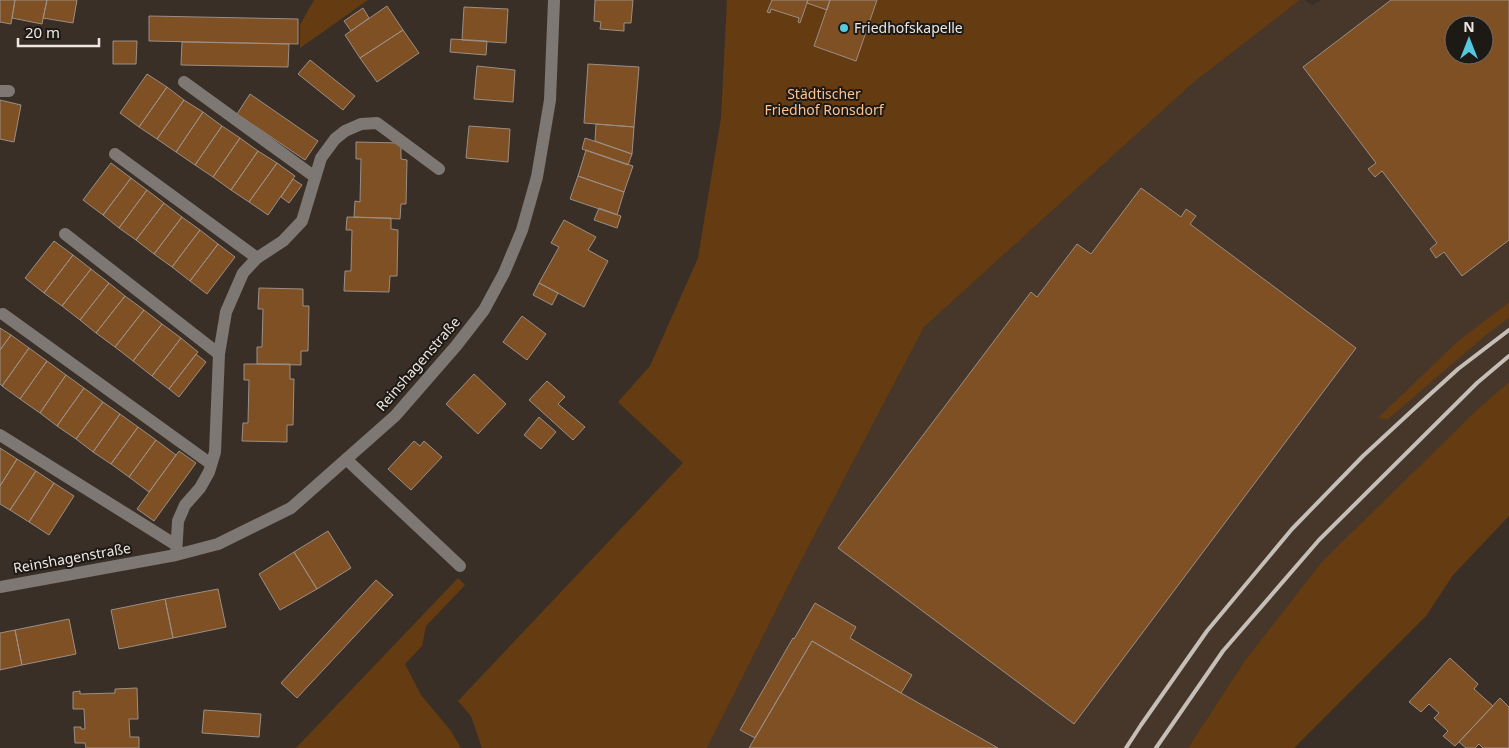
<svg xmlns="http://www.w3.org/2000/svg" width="1509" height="748" viewBox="0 0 1509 748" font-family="'Noto Sans',sans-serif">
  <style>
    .built { fill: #47372a; fill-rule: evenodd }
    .green { fill: #653c12 }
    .building { fill: #7f5024; stroke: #9b8e84; fill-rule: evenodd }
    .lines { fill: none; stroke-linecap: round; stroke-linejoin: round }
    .minor { stroke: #7d7873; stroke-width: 12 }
    .rail { stroke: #c6bfb8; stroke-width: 4 }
    .poi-dot { fill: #55cadf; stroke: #1d1915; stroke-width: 2 }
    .labels { text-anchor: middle; stroke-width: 4; stroke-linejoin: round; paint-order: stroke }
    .poi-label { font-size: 14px; fill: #eee7e1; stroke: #1d1915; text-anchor: start }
    .park-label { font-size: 14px; fill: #fdc290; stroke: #1d1915 }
    .street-label { font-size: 14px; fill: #eee7e1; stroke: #1d1915 }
  </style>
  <rect width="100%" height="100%" fill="#3a2f27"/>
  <path class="built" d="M 1300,0 L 1305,0 L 1312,5 L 1321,0 L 1509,0 L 1509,302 L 1457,343 L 1481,339 L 1509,318 L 1509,382 L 1478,409 L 1244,662 L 1188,748 L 707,748 L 803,557 L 924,327 L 1194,82 ZM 1454,25 L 1484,25 L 1484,55 L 1454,55 Z"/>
  <path class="green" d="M 314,0 L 368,0 L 300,48 L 300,25 Z
    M 727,0 L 1300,0 L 1194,82 L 924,327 L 803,557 L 707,748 L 482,748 L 471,716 L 458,701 L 683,463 L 618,402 L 650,366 L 698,258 L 721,118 Z
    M 1509,302 L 1509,318 L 1481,339 L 1388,419 L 1378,418 L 1457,342 Z
    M 1509,382 L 1509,516 L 1453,575 L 1426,616 L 1294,748 L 1188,748 L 1244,662 L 1322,562 L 1478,409 Z
    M 458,578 L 465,585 L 426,626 L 422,646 L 405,664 L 421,695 L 451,731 L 461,748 L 296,748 Z"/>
  <path class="building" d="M 0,0 L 15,0 L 11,24 L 0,22 Z
    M 15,0 L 47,0 L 42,24 L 12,18 Z
    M 47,0 L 77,0 L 73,23 L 43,18 Z
    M 595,0 L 633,0 L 631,23 L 624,23 L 624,31 L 600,29 L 601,22 L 594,21 Z
    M 772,0 L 808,0 L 800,23 L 798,22 L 799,18 L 771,9 L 770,13 L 767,12 Z
    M 808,0 L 830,0 L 827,10 L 807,3 Z
    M 830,0 L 877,0 L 856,61 L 814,46 Z
    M 1391,0 L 1509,0 L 1509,240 L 1462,276 L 1444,252 L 1436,258 L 1430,249 L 1437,243 L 1382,171 L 1375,177 L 1368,169 L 1376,163 L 1303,67 ZM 1454,25 L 1484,25 L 1484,55 L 1454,55 Z
    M 387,6 L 403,30 L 360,58 L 345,35 Z
    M 464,7 L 508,9 L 506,43 L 462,40 Z
    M 363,8 L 369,18 L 351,31 L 344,21 Z
    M 149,16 L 298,19 L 298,44 L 149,41 Z
    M 403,30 L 419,53 L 377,82 L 360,58 Z
    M 451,39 L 487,41 L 486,55 L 450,52 Z
    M 113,41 L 137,41 L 136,64 L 113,64 Z
    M 182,42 L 289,44 L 288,67 L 181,65 Z
    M 310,60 L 355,96 L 343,110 L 298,74 Z
    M 588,64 L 639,67 L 634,127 L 584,123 Z
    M 477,66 L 515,70 L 513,102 L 474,99 Z
    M 147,74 L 167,87 L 139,127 L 120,113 Z
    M 167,87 L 184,100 L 157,139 L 139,127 Z
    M 250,94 L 318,141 L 305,160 L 237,114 Z
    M 0,100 L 21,105 L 14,142 L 0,139 Z
    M 184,100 L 203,112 L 176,152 L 157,139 Z
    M 203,112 L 222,126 L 195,165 L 176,152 Z
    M 596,124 L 634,127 L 632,154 L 595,141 Z
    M 222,126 L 240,138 L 213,177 L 195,165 Z
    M 469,126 L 510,129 L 508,162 L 466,158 Z
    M 240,138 L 258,151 L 231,190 L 213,177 Z
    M 585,138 L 632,154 L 628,165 L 582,149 Z
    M 356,142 L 401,143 L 401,159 L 407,160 L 406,204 L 401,204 L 400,219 L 354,217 L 355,201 L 360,202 L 361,159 L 356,159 Z
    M 586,150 L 633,166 L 624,192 L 578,176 Z
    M 258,151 L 277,163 L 249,202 L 231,190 Z
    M 111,163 L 131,178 L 103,215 L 83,200 Z
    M 277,163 L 295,176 L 268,215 L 249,202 Z
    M 578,176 L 624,192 L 617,215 L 570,199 Z
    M 131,178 L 147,190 L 119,228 L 103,215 Z
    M 293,179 L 302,185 L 289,203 L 281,197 Z
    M 1141,188 L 1181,217 L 1186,209 L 1196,216 L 1190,224 L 1356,348 L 1074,724 L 838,548 L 1031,292 L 1037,297 L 1077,244 L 1091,254 Z
    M 147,190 L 164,203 L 136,240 L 119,228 Z
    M 164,203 L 182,217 L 154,254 L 136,240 Z
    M 599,208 L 621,216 L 617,228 L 594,220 Z
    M 182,217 L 200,230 L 172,267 L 154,254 Z
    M 347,217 L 391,218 L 391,229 L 398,230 L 397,276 L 390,276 L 389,292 L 344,291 L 345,271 L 351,271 L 352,230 L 346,230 Z
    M 564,220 L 596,237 L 588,250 L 608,261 L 584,307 L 539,283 L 559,247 L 551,243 Z
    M 200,230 L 218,244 L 190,281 L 172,267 Z
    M 54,241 L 73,255 L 44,293 L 25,278 Z
    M 218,244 L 235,257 L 207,294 L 190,281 Z
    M 73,255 L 91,269 L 62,306 L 44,293 Z
    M 91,269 L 109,283 L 80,320 L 62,306 Z
    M 109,283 L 125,296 L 96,333 L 80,320 Z
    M 539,283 L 558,293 L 552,305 L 533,295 Z
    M 259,288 L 303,289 L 303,306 L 309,306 L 308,351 L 301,351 L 301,365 L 257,364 L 257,347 L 262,347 L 263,309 L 258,309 Z
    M 125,296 L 144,310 L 115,347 L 96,333 Z
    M 144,310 L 162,324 L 133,361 L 115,347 Z
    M 522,316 L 546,334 L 527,360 L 503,342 Z
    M 162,324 L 181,338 L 152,376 L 133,361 Z
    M 0,328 L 11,335 L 0,350 Z
    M 11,335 L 29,348 L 2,386 L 0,384 L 0,350 Z
    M 181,338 L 198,352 L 169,389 L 152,376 Z
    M 29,348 L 47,361 L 20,399 L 2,386 Z
    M 196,354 L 206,362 L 179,397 L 169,389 Z
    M 47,361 L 66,375 L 40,413 L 20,399 Z
    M 244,364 L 290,364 L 290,379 L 294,379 L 293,425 L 287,425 L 287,442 L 242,441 L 243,423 L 248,423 L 249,380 L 244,380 Z
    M 474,374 L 506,404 L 478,434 L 446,404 Z
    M 66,375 L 84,388 L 57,426 L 40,413 Z
    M 547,381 L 565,397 L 558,404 L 585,427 L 573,440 L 529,400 Z
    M 84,388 L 103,402 L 76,439 L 57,426 Z
    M 103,402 L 120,414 L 93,452 L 76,439 Z
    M 120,414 L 138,427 L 111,464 L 93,452 Z
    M 539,417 L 556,432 L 541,449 L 524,435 Z
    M 138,427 L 156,440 L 129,477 L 111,464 Z
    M 156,440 L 176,455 L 149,492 L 129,477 Z
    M 414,441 L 420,446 L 424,441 L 442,457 L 411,490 L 388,469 Z
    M 0,448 L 17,459 L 0,486 Z
    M 179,451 L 196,463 L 154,521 L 137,509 Z
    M 17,459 L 36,471 L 10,510 L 0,504 L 0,486 Z
    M 36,471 L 54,483 L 29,522 L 10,510 Z
    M 54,483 L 74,496 L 49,535 L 29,522 Z
    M 328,531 L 351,568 L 317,589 L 294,552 Z
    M 294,552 L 317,589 L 280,610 L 259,574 Z
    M 376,580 L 393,595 L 297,698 L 281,683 Z
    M 218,589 L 226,627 L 173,638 L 165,599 Z
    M 165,599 L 173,638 L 119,649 L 111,610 Z
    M 815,603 L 856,627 L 850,638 L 912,675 L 901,693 L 812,641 L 755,738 L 740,730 L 793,638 L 794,639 Z
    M 69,619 L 76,654 L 22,665 L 15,630 Z
    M 15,630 L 22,665 L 0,670 L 0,633 Z
    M 812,641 L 901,693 L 998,748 L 749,748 Z
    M 1450,658 L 1478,684 L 1474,689 L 1493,706 L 1455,746 L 1443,736 L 1448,731 L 1434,718 L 1439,713 L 1429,704 L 1421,712 L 1409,702 Z
    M 137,688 L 138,719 L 129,719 L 130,737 L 139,737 L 139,748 L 86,748 L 85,743 L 75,743 L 74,727 L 81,727 L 81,729 L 85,729 L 84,709 L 73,709 L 73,692 L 80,691 L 80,694 L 115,693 L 115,689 Z
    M 1500,698 L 1509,707 L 1509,748 L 1483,748 L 1479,744 L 1475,748 L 1466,748 L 1459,742 Z
    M 204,710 L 261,714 L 259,737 L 202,733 Z"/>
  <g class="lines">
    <path class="minor" d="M 184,82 L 315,177
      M 0,91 L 9,91
      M 115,154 L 257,258
      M 65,234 L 219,354
      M 3,314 L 211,464
      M 0,435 L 176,545
      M 346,459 L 460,566
      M 176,555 L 178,521 L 185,505 L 200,488 L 209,472 L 215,452 L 219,354 L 226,312 L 243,273 L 257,258 L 283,241 L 302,221 L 321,158 L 335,139 L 345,131 L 361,124 L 377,123 L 439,169
      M 0,587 L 176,555 L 218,544 L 291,508 L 395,416 L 456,346 L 484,310 L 504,273 L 522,230 L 537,177 L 550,100 L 554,0"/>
    <path class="rail" d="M 1126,748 L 1141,725 L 1207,631 L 1292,529 L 1363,456 L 1415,408 L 1458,369 L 1509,330
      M 1156,748 L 1223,651 L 1319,540 L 1477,383 L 1509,356"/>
  </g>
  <circle class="poi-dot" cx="844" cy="28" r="5"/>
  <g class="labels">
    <g class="poi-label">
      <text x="854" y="33">Friedhofskapelle</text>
    </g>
    <g class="park-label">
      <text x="824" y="99">Städtischer<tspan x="824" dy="16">Friedhof Ronsdorf</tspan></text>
    </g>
    <g class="street-label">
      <text transform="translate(418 364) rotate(-49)" y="5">Reinshagenstraße</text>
      <text transform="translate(72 558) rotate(-10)" y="5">Reinshagenstraße</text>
    </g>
  </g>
  <g transform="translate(1469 40)"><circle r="24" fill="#1d1915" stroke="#716b67"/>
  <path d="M0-4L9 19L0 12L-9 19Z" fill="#55cadf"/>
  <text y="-8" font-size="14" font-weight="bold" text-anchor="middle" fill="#eee7e1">N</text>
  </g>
  <path d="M18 38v8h81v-8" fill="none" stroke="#eee7e1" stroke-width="2.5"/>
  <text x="25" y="38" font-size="15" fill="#eee7e1" stroke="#1d1915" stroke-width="4" paint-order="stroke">20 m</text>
</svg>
